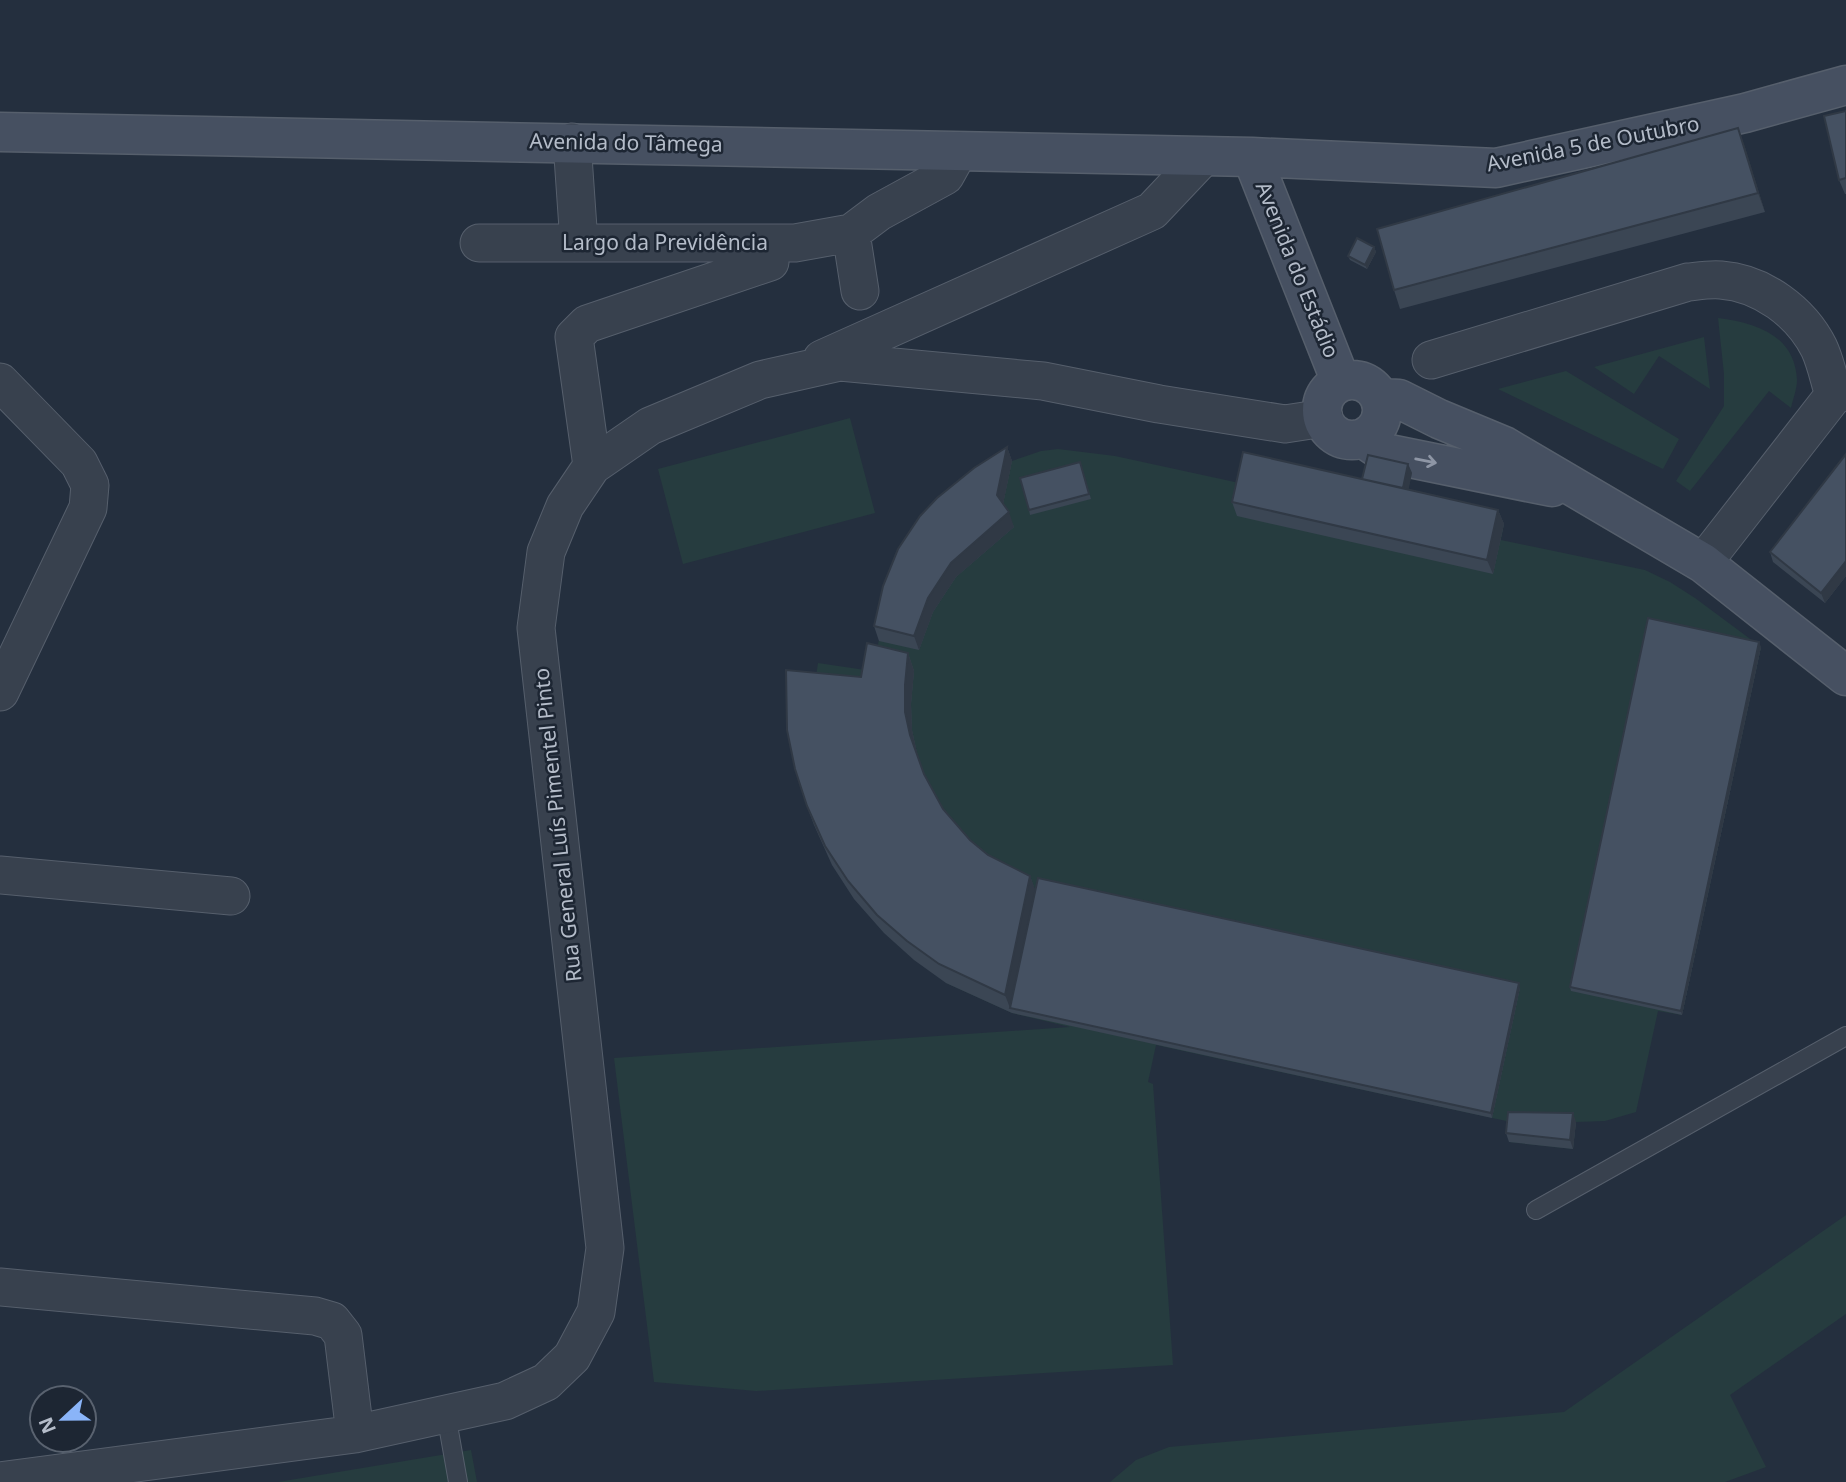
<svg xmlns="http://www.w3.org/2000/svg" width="1846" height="1482" viewBox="0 0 1846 1482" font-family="'Noto Sans',sans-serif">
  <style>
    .green { fill: #263c3f }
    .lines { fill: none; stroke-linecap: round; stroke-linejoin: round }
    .lane-casing { stroke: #565f6c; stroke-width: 20 }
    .street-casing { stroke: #565f6c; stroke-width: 39 }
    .secondary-casing { stroke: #565f6c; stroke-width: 41 }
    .lane { stroke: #38414e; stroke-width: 18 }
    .street { stroke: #38414e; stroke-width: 37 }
    .secondary { stroke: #465061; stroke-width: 38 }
    .wall { fill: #3b4654 }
    .shaded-wall { fill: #303945 }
    .building { fill: #455162; stroke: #303945; stroke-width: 2 }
    .oneway { stroke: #8e96a5 }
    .labels { text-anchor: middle; stroke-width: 5; stroke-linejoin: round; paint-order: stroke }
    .street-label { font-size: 21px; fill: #b4bcc9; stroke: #1d2633 }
  </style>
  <rect width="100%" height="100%" fill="#242f3e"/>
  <path class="green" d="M 1718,318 C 1756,323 1795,335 1797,380 C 1797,389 1793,399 1791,408 L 1769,391 L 1690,491 L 1676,481 L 1724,406 L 1724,374 Z
    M 1704,337 L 1710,389 L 1659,356 L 1634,394 L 1594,367 Z
    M 1566,371 L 1679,439 L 1663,469 L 1498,389 Z
    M 850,418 L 875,513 L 683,564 L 658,469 Z
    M 1058,449 L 1115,456 L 1244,484 L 1406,501 L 1504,524 L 1501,540 L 1645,570 L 1670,582 L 1695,598 L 1761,647 L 1682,1015 L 1658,1011 L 1636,1112 L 1605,1121 L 1576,1122 L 1573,1149 L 1509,1142 L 1511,1122 L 1156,1045 L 1148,1082 L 1153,1084 L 1173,1365 L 756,1391 L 654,1382 L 614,1058 L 1070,1027 L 1012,1013 L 946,983 L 814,690 L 818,663 L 872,671 L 888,600 L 1012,461 L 1041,451 Z
    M 1846,1215 L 1846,1314 L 1730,1395 L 1766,1467 L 1725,1482 L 1110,1482 L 1136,1460 L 1169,1447 L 1564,1412 Z
    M 471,1450 L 477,1482 L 278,1482 Z"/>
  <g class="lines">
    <defs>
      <path id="lane" d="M 1536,1210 L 1846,1036
        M 446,1414 L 458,1482"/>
      <path id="street" d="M 572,142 L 579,243
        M 851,233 L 860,291
        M 479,243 L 795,243 L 851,233 L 879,212 L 945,176 L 959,151
        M 822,359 L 1152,211 L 1204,156
        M 1431,360 L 1688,282 C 1698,281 1710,279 1721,280 C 1762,283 1801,312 1819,348 C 1826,363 1829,380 1834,395
        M 0,382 L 79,463 L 90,485 L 88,508 L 0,692
        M 592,466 L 574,337 L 587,324 L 770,262
        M 1703,563 L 1834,395 L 1846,392
        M 0,875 L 231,896
        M 0,1287 L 315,1316 L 332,1321 L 343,1335 L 355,1434
        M 0,1481 L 355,1434 L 505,1401 L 546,1382 L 572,1357 L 596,1312 L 605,1248 L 536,628 L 546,552 L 565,506 L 592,466 L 650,426 L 760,380 L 840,362 L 1043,381 L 1159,404 L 1285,424 L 1324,418"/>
      <path id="secondary" d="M 0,132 L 1252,157 L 1496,168 L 1745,113 L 1846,85
        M 1252,157 L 1341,382
        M1322 410a30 30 0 1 1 60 0a30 30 0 1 1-60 0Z
        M 1380,398 L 1399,399 L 1439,419 L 1504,446 L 1703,563 L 1846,676
        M 1363,438 L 1385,453 L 1552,487"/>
    </defs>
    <use href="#lane" class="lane-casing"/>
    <use href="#street" class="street-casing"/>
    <use href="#secondary" class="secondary-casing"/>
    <use href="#lane" class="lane"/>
    <use href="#street" class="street"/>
    <use href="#secondary" class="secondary"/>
  </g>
  <path class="wall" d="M 1846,111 L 1846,194 L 1845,194 L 1839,180 Z
    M 1738,128 L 1765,212 L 1400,309 L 1394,290 Z
    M 1374,247 L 1376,252 L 1367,269 L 1350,260 L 1348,256 Z
    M 1007,447 L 1012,461 L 1003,504 L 1014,527 L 956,577 L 933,612 L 919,650 L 879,641 L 874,626 Z
    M 1846,454 L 1846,576 L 1825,603 L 1773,562 L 1770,552 Z
    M 1080,462 L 1091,499 L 1030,515 L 1029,510 Z
    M 1408,464 L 1412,473 L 1408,489 L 1498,510 L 1504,524 L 1493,574 L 1237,516 L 1232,502 L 1362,479 Z
    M 1761,647 L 1682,1015 L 1571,991 L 1570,987 Z
    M 908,653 L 914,671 L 911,704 L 912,730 L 917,753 L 925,776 L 943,809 L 970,840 L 988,855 L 1030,876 L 1035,890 L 1520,988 L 1492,1118 L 1012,1013 L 946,983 L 914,960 L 884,933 L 854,899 L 832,865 L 814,825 L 807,806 L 861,677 Z
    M 1576,1122 L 1573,1149 L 1509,1142 L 1506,1133 Z"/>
  <path class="shaded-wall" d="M 1738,128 L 1745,147 L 1765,212 L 1758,193 Z
    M 1374,247 L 1376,252 L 1367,269 L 1365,265 Z
    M 1007,447 L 1012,461 L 1002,509 L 997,495 Z
    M 1408,464 L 1412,473 L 1406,502 L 1402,492 Z
    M 1498,510 L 1504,524 L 1493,574 L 1487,560 Z
    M 1009,512 L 1014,527 L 956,577 L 933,612 L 919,650 L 914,636 L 928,598 L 951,563 Z
    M 1846,561 L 1846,576 L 1825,603 L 1821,593 Z
    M 1759,642 L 1761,647 L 1682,1015 L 1681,1011 Z
    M 908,653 L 914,671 L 911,704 L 912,730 L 917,753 L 910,735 L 905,712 L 905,685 Z
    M 1030,876 L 1037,894 L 1010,1008 L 1005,995 Z
    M 1519,983 L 1520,988 L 1492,1118 L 1491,1113 Z
    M 1573,1113 L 1576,1122 L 1573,1149 L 1570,1140 Z"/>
  <path class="building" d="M 1846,111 L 1846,178 L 1839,180 L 1824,116 Z
    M 1738,128 L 1758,193 L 1394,290 L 1377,229 Z
    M 1357,238 L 1374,247 L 1365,265 L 1348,256 Z
    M 1007,447 L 997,495 L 1009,512 L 951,563 L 928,598 L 914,636 L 874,626 L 883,586 L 898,549 L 920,516 L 937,498 L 974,468 Z
    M 1243,452 L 1498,510 L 1487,560 L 1232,502 Z
    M 1846,454 L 1846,561 L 1821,593 L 1770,552 Z
    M 1368,455 L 1408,464 L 1403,488 L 1362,479 Z
    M 1080,462 L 1089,494 L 1029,510 L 1020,478 Z
    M 1648,618 L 1759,642 L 1681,1011 L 1570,987 Z
    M 867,643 L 908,653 L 905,685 L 905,712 L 910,735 L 924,774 L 943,809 L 970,840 L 988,855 L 1030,876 L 1005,995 L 939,964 L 907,941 L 877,915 L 848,881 L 825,846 L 807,806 L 795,769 L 787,730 L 786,670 L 861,677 Z
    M 1038,878 L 1519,983 L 1491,1113 L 1010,1008 Z
    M 1508,1112 L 1573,1113 L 1570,1140 L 1506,1133 Z"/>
  <defs><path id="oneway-shaft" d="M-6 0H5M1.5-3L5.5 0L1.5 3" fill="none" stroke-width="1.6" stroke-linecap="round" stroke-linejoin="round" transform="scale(1.75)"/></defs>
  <use class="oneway" href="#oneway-shaft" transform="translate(1426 461) rotate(11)"/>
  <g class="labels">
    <g class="street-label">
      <text transform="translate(626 143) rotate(1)" y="7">Avenida do Tâmega</text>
      <text transform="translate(1593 144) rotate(-11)" y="7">Avenida 5 de Outubro</text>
      <text x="665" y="250">Largo da Previdência</text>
      <text transform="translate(1297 270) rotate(68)" y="7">Avenida do Estádio</text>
      <text transform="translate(558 825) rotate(-96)" y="7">Rua General Luís Pimentel Pinto</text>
    </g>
  </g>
  <g transform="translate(63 1419) rotate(248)"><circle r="33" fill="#1d2633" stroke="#59626f" stroke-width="2"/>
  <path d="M0-5L12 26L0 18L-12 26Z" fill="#8ab4f8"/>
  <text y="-10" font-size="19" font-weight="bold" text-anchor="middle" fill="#b4bcc9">N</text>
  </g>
</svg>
